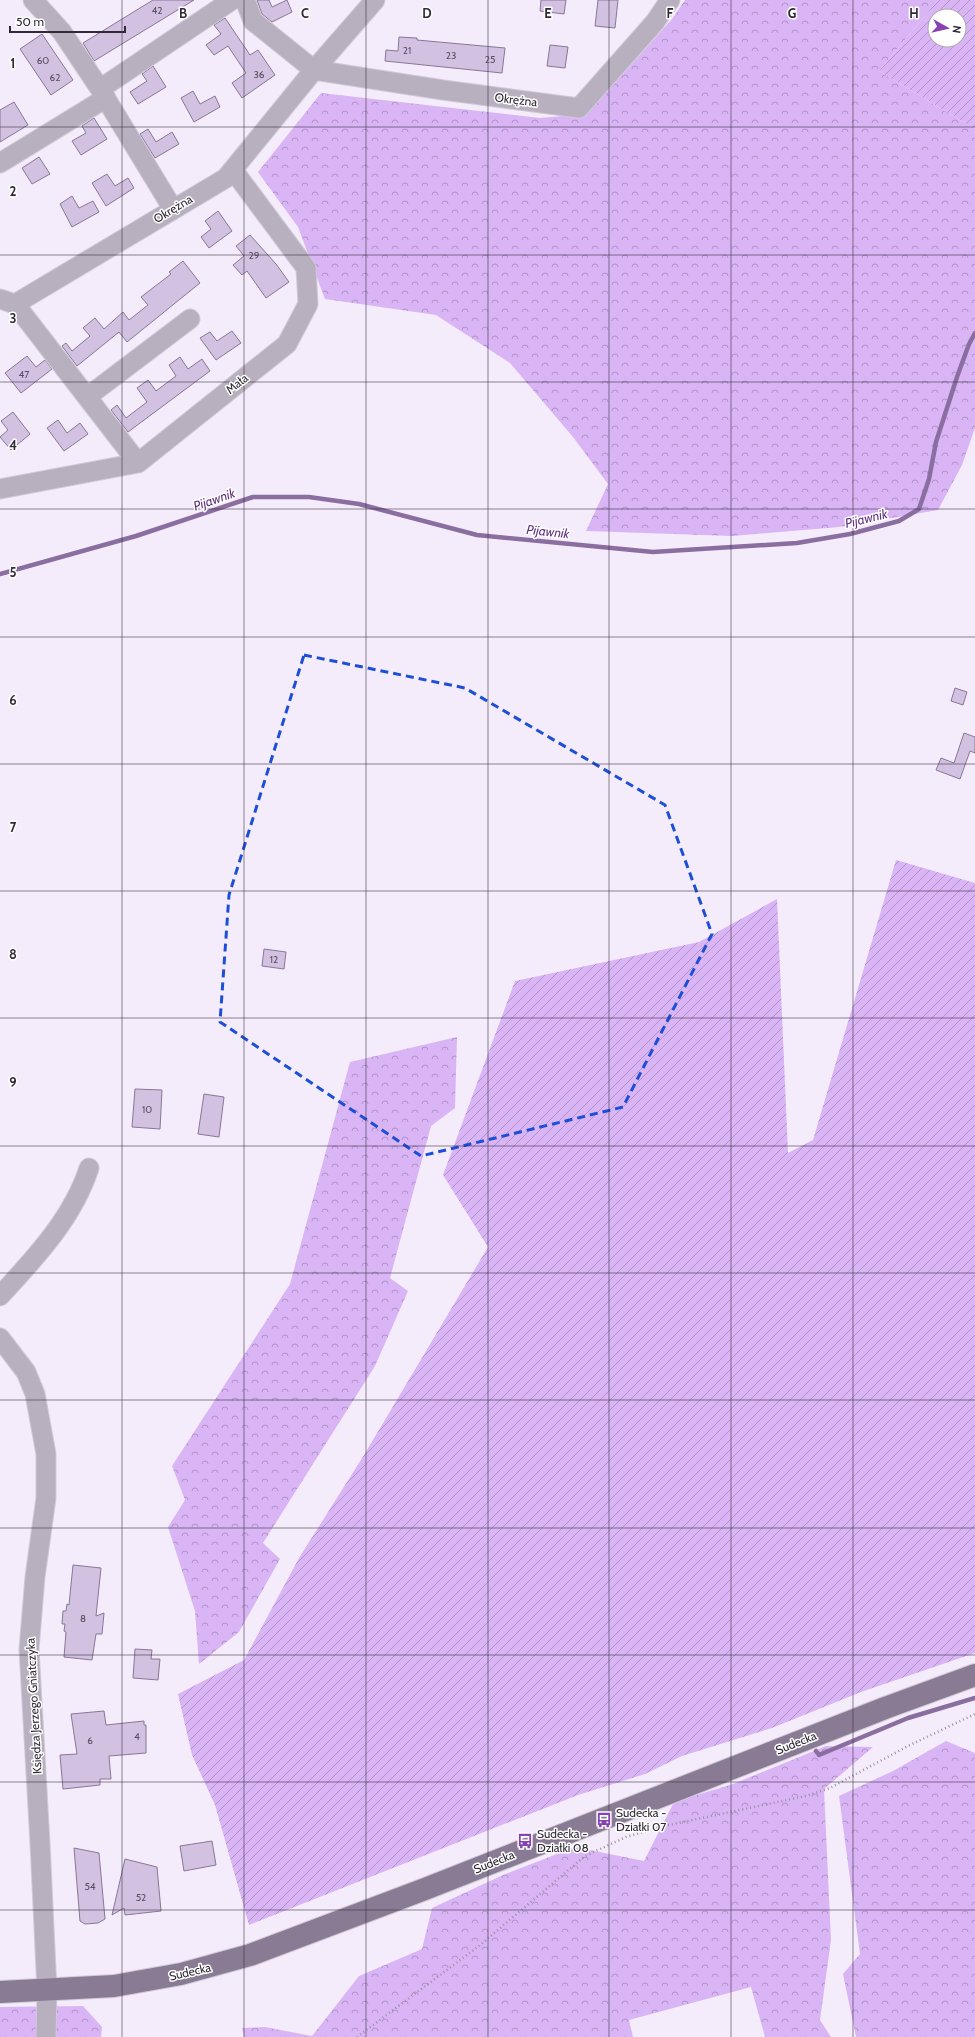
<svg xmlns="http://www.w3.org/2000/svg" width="975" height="2037" viewBox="0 0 975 2037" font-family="Cabin,sans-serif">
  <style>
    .forest { fill: url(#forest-crowns) }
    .garden { fill: url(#garden-furrows); fill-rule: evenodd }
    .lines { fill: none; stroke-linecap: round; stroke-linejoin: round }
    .stream { stroke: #8b6ea0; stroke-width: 4.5 }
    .building { fill: #d3c1e2; stroke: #887796 }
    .minor-casing { stroke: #d1c9d7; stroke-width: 21 }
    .major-casing { stroke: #d1c9d7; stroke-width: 24 }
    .path { stroke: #98909e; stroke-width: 2.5; stroke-dasharray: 1 3; stroke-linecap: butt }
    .minor { stroke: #b8b0bf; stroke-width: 19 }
    .major { stroke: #8a7b95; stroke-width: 22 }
    .marked { fill: none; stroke: #1d4ed8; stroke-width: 3; stroke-dasharray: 8 5; stroke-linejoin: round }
    .grid { fill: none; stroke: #312936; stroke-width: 1; stroke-opacity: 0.55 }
    .labels { text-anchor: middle; stroke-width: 3; stroke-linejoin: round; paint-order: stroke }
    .number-label { font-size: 10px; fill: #5a4f61 }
    .street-label { font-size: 12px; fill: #312936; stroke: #fff }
    .poi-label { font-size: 12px; fill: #312936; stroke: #fff; text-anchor: start }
    .water-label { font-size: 13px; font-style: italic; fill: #623282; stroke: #fff }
    .grid-label { font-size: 13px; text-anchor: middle; font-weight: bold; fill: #312936; stroke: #fff; stroke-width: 3; stroke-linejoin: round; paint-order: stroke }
  </style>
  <defs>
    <pattern id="forest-crowns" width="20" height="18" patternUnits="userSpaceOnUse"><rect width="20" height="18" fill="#d9b5f6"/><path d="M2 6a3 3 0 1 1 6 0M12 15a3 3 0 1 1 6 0" fill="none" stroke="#b193c8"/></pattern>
    <pattern id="garden-furrows" width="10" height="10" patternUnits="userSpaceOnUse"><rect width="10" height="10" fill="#d9b5f6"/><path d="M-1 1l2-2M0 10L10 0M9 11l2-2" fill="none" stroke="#b193c8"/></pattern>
  </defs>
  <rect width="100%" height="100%" fill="#f4ecfa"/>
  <path class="forest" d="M 685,0 L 938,0 L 879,71 L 975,129 L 975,428 L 962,465 L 938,510 L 839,527 L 732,536 L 586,531 L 608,484 L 573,437 L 510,363 L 436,315 L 325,299 L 298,227 L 258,172 L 321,93 L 540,118 L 587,114 L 672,19 Z
    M 457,1037 L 455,1108 L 431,1126 L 390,1278 L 408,1291 L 375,1366 L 263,1543 L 280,1559 L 239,1632 L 199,1664 L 195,1611 L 168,1527 L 185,1500 L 172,1466 L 290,1284 L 350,1062 Z
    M 946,1741 L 975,1753 L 975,2037 L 856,2037 L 843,1974 L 860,1954 L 839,1796 L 893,1771 Z
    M 826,1746 L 873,1747 L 824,1789 L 831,1940 L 820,2020 L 831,2037 L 765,2037 L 751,1987 L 629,2020 L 633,2037 L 244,2037 L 242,2028 L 265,2027 L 312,2036 L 359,1976 L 422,1949 L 432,1908 L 503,1875 L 575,1847 L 644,1861 L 674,1802 L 733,1784 Z
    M 83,2006 L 102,2027 L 101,2037 L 0,2037 L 0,2007 Z"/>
  <path class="garden" d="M 938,0 L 975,0 L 975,129 L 879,71 ZM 935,16 L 959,16 L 959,40 L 935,40 Z
    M 896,860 L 975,883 L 975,1653 L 861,1692 L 772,1728 L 682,1756 L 645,1774 L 578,1795 L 249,1925 L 215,1805 L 192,1755 L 178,1694 L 244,1660 L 299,1558 L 364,1455 L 488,1247 L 443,1175 L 515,981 L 699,942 L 777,899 L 788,1153 L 813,1140 Z"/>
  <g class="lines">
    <path class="stream" d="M 0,574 L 136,536 L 253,497 L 309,497 L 359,504 L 477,535 L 653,552 L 797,543 L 850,534 L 899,521 L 919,509 L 929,479 L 936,442 L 957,377 L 969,344 L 975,333
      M 816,1751 L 819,1755 L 908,1718 L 975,1698"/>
  </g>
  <path class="building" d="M 153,0 L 194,0 L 94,61 L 83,43 Z
    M 257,0 L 269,0 L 272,7 L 287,0 L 292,12 L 272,22 L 262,14 Z
    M 541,0 L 566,0 L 564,14 L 540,11 Z
    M 598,0 L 618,0 L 615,28 L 595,26 Z
    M 225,18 L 250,55 L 258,50 L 275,75 L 242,98 L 232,83 L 246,73 L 228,46 L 214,55 L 206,45 L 221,34 L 214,25 Z
    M 42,34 L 73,80 L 51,95 L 20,49 Z
    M 399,37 L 417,38 L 417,40 L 505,48 L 502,73 L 385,61 L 386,50 L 398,51 Z
    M 550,45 L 568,47 L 565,68 L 547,66 Z
    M 153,66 L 166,87 L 138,104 L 130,92 L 147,81 L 142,74 Z
    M 193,91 L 200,104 L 215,96 L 220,107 L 194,122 L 181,98 Z
    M 14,102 L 28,125 L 0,142 L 0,110 Z
    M 94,118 L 107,139 L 81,155 L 72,141 L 86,133 L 82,126 Z
    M 148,129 L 156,142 L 172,132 L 179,144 L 155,158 L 140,134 Z
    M 39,157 L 50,174 L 32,184 L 22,168 Z
    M 107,174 L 115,186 L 128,178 L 134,188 L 106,206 L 92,183 Z
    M 72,196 L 79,208 L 93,201 L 99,212 L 72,227 L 60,204 Z
    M 218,211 L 232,231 L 209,248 L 201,237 L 211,229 L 205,221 Z
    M 250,235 L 276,264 L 289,282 L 266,298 L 247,271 L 242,275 L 233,265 L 244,256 L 236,246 Z
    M 183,261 L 200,283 L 127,342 L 119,332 L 77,366 L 62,346 L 66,343 L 72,351 L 90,336 L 83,328 L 95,318 L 104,329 L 123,312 L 129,320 L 148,305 L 141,297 L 171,274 L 169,272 Z
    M 232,331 L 241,343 L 216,360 L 200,338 L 210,332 L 217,341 Z
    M 27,356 L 36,367 L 45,360 L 52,369 L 21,393 L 5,373 Z
    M 180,357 L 188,369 L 202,359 L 210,371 L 128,432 L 111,410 L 117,405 L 126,418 L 147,402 L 137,388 L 148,380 L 156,391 L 176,376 L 169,365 Z
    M 13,412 L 30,434 L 11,450 L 0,437 L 8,430 L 1,421 Z
    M 58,420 L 67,433 L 80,423 L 88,434 L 64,451 L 47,428 Z
    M 955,688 L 967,692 L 963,705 L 951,701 Z
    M 964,733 L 975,737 L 975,753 L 970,751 L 960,779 L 936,770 L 941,758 L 954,763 Z
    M 264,949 L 286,952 L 284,969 L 262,966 Z
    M 135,1089 L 162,1090 L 160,1129 L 132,1127 Z
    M 204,1094 L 224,1097 L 219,1137 L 198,1134 Z
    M 73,1565 L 101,1568 L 96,1616 L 104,1613 L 102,1634 L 96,1634 L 92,1660 L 64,1657 L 66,1632 L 64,1631 L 65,1624 L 62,1624 L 63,1611 L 66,1611 L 67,1604 L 69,1605 Z
    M 135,1649 L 152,1650 L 151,1659 L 160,1659 L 158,1680 L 133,1678 Z
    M 104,1711 L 106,1725 L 144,1721 L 144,1725 L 146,1725 L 146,1753 L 109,1756 L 111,1779 L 100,1779 L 100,1785 L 63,1789 L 60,1755 L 77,1754 L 71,1714 Z
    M 212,1841 L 216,1865 L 184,1871 L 180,1846 Z
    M 74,1848 L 99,1853 L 105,1919 L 98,1923 L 85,1924 L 80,1921 Z
    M 125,1859 L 157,1867 L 161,1911 L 125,1915 L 124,1908 L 112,1915 Z"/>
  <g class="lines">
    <defs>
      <path id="minor" d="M 33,0 L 62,32 L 100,89
        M 245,0 L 253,21 L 314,70 L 443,90 L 579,108 L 655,22 L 670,0
        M 0,163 L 106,98
        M 173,209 L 100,89 L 232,0
        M 0,299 L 15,304 L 226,178 L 314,70 L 375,0
        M 15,304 L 138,463
        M 87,397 L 190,319
        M 0,489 L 138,463 L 287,344 L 308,304 L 306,268 L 233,170
        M 0,1296 C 35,1258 73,1218 89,1168
        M 0,1338 L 26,1372 L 35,1394 L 46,1454 L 46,1498 L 35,1577 L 29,1649 L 40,1843 L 47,1991 L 46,2037"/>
      <path id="major" d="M 0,1992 L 114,1986 L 181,1974 L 250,1955 L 425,1889 L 885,1708 L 975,1675"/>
    </defs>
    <use href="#minor" class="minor-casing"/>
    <use href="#major" class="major-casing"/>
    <path class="path" d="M 357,2037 L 479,1946 L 585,1856 L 626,1837 L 664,1826 L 806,1796 L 830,1788 L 908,1746 L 975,1714"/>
    <use href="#minor" class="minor"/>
    <use href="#major" class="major"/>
  </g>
  <path class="marked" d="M 304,655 L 465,688 L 665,805 L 712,934 L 623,1107 L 421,1156 L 220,1022 L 229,895 Z"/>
  <path class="grid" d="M 122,0 L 122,2037M 244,0 L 244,2037M 366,0 L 366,2037M 488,0 L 488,2037M 609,0 L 609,2037M 731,0 L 731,2037M 853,0 L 853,2037M 0,127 L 975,127M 0,255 L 975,255M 0,382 L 975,382M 0,509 L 975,509M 0,637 L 975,637M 0,764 L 975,764M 0,891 L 975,891M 0,1018 L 975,1018M 0,1146 L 975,1146M 0,1273 L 975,1273M 0,1400 L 975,1400M 0,1528 L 975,1528M 0,1655 L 975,1655M 0,1782 L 975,1782M 0,1910 L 975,1910"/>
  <defs>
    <symbol id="bus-bare" viewBox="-9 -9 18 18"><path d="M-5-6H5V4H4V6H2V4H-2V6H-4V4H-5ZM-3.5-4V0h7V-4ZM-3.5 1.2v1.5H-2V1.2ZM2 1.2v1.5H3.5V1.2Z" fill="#8741b4" stroke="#fff" stroke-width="2.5" paint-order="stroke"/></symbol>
  </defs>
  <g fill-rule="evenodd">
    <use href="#bus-bare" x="593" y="1809" width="22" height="22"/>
    <use href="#bus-bare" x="514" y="1830" width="22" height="22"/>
  </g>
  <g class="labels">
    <g class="number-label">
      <text x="157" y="14">42</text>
      <text x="407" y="54">21</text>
      <text x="451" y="59">23</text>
      <text x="490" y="63">25</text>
      <text x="43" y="64">60</text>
      <text x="259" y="78">36</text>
      <text x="55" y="81">62</text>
      <text x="254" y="259">29</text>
      <text x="24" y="378">47</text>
      <text x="274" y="963">12</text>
      <text x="147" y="1113">10</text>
      <text x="83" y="1622">8</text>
      <text x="137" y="1740">4</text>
      <text x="90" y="1744">6</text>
      <text x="90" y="1890">54</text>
      <text x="141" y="1901">52</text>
    </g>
    <g class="street-label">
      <text transform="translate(516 100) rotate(7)" y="4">Okrężna</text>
      <text transform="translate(173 209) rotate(-31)" y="4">Okrężna</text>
      <text transform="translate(237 384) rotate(-38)" y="4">Mała</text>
      <text transform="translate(34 1706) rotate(-93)" y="4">Księdza Jerzego Gniatczyka</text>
      <text transform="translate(796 1743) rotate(-22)" y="4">Sudecka</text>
      <text transform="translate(494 1862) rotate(-22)" y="4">Sudecka</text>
      <text transform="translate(190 1972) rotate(-13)" y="4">Sudecka</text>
    </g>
    <g class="poi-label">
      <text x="616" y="1817">Sudecka -<tspan x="616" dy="14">Działki 07</tspan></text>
      <text x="537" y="1838">Sudecka -<tspan x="537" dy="14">Działki 08</tspan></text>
    </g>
    <g class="water-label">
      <text transform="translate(214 499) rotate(-19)" y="5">Pijawnik</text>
      <text transform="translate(866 518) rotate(-14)" y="5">Pijawnik</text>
      <text transform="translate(548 531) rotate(6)" y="5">Pijawnik</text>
    </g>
  </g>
  <g class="grid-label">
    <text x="183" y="18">B</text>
    <text x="305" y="18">C</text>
    <text x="427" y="18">D</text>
    <text x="548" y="18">E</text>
    <text x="670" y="18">F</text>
    <text x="792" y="18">G</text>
    <text x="914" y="18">H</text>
    <text x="13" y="68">1</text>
    <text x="13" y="196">2</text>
    <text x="13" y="323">3</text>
    <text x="13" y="450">4</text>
    <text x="13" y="577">5</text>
    <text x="13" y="705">6</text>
    <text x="13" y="832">7</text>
    <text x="13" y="959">8</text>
    <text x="13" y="1087">9</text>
  </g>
  <g transform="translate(947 28) rotate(98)"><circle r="19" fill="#ffffff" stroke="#ada9af"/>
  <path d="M0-3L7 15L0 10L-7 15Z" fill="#8741b4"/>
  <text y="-6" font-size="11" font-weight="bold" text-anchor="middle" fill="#312936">N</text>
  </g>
  <path d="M10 26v6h115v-6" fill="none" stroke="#312936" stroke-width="2"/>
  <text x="16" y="26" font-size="12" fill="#312936" stroke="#ffffff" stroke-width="3" paint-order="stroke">50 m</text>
</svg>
